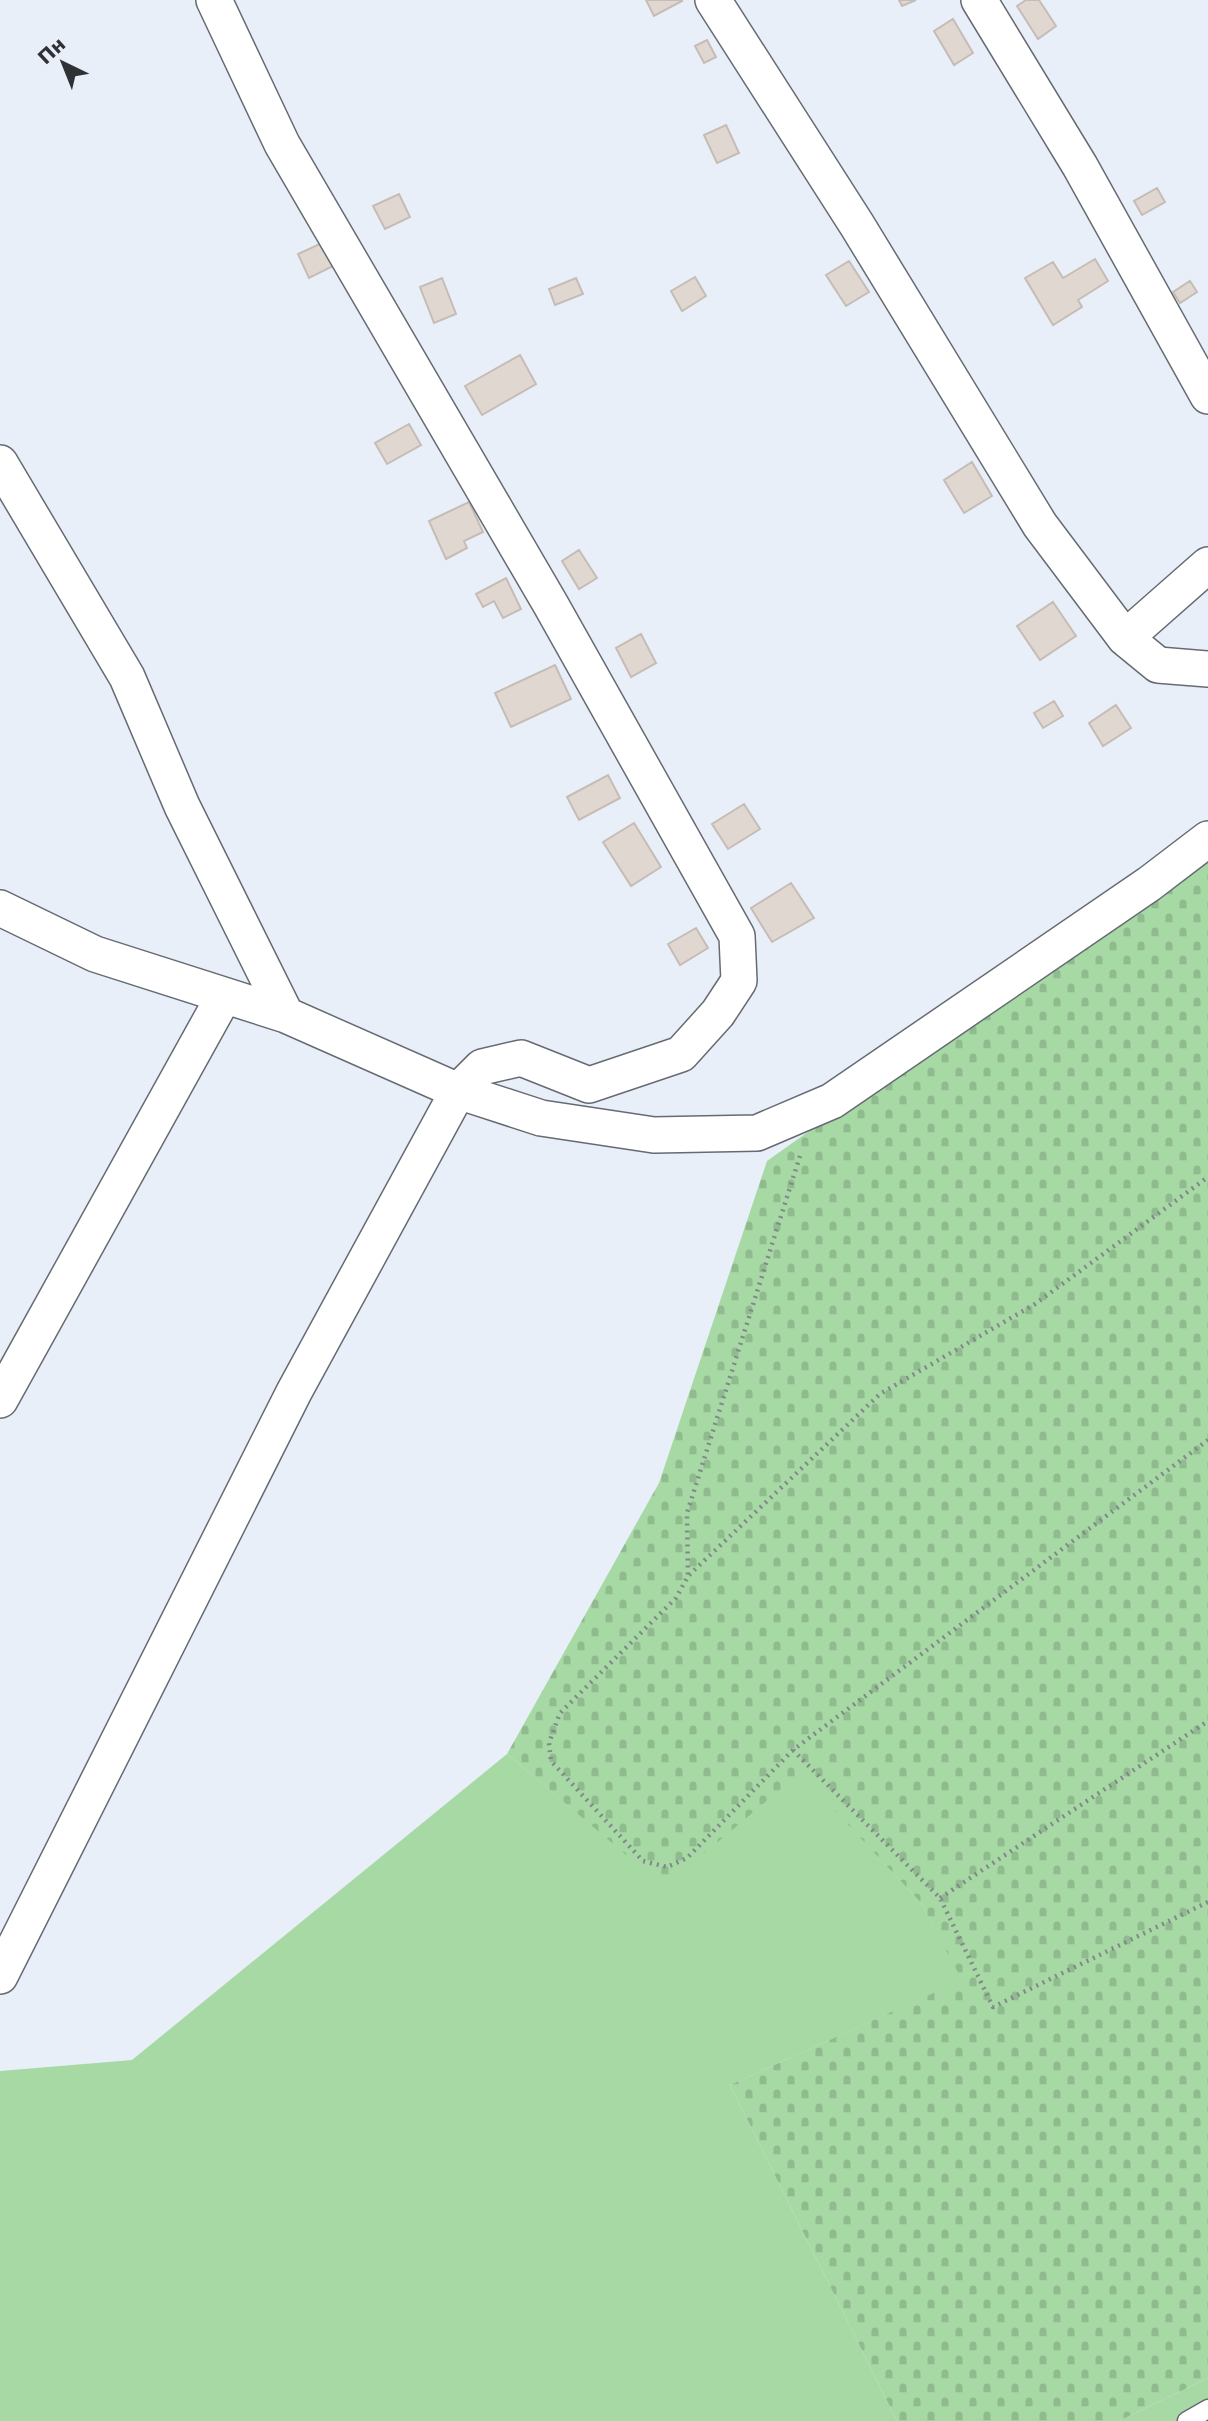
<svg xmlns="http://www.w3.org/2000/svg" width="1208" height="2421" viewBox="0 0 1208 2421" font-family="'DejaVu Sans',sans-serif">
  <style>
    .green { fill: #a7d9a4 }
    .cemetery { fill: url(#cemetery-stones) }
    .building { fill: #e1d7d1; stroke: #c6bcb6; stroke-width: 2 }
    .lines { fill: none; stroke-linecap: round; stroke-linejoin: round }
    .lane-casing { stroke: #666b73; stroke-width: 21 }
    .street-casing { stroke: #666b73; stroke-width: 38 }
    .path { stroke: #83878c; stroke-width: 4.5; stroke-dasharray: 2 5; stroke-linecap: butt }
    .lane { stroke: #fff; stroke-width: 18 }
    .street { stroke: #fff; stroke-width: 35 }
  </style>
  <defs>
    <pattern id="cemetery-stones" width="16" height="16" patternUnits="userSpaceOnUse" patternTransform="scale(1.75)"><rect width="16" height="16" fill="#a7d9a4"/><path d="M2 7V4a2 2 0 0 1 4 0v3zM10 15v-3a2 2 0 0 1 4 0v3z" fill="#90bb8e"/></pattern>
  </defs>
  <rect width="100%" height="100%" fill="#e9eff8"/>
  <path class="green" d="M 507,1754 L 664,1886 L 800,1772 L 921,1903 L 963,1980 L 730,2085 L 897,2421 L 0,2421 L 0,2071 L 132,2060 Z
    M 1208,2378 L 1208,2421 L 1119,2421 Z"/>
  <path class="cemetery" d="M 1208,848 L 1208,2378 L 1119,2421 L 897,2421 L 730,2085 L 962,1980 L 921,1903 L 800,1773 L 664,1887 L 507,1754 L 659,1483 L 767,1161 Z"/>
  <path class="building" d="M 646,0 L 681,0 L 682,1 L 654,16 Z
    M 899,0 L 916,0 L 902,6 Z
    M 1026,0 L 1039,0 L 1056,26 L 1038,39 L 1017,6 Z
    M 953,19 L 973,53 L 954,65 L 934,31 Z
    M 707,40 L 716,57 L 704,63 L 695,46 Z
    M 726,125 L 739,153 L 717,163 L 704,135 Z
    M 1157,188 L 1165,202 L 1142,215 L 1134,201 Z
    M 399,194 L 410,217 L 385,229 L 373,206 Z
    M 324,242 L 335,265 L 309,278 L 298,254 Z
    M 1095,259 L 1108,281 L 1078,300 L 1082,307 L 1053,325 L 1025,278 L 1053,262 L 1063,278 Z
    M 849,261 L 869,292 L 846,306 L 826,275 Z
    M 695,277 L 706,296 L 682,311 L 671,291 Z
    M 442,278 L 456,314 L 434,323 L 420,287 Z
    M 576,278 L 583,294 L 555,305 L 549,289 Z
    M 1190,281 L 1197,292 L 1180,303 L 1173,292 Z
    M 520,355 L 536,384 L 482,415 L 465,386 Z
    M 409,424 L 421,445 L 387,464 L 375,443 Z
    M 972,462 L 992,496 L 964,513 L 944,480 Z
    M 469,502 L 483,532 L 464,541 L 467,548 L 446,559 L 429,521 Z
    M 579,550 L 597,578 L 579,589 L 562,561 Z
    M 506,578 L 521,609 L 503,618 L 494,601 L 483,607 L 476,594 Z
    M 1053,602 L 1076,636 L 1040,660 L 1017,626 Z
    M 641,634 L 656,663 L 631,677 L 616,648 Z
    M 555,665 L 571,699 L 511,727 L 495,693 Z
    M 1054,701 L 1063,716 L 1043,728 L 1034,713 Z
    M 1116,705 L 1131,728 L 1103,746 L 1089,723 Z
    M 608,775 L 620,798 L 579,820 L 567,797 Z
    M 744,804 L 760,829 L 728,849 L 712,824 Z
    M 634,823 L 661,867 L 631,886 L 603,842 Z
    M 791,883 L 814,918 L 772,942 L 751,908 Z
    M 696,928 L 708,948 L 680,965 L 668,944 Z"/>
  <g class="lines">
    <defs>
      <path id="lane" d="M 1187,2421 L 1208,2409"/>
      <path id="street" d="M 713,0 L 857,225 L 1040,525 L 1125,638 L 1158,665 L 1208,669
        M 979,0 L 1080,166 L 1208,396
        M 0,463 L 127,677 L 182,806 L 286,1015 L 458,1091 L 541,1118 L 654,1135 L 757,1133 L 832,1101 L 1149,884 L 1208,839
        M 1125,638 L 1208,565
        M 0,908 L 95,954 L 286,1015
        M 0,1400 L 224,996
        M 0,1976 L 294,1392 L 458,1091 L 482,1067 L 521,1058 L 589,1085 L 681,1054 L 718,1013 L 739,981 L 737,936 L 551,605 L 282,144 L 214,0"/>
    </defs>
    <use href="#lane" class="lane-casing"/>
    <use href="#street" class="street-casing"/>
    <path class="path" d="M 800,1156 L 687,1513 L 688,1576 L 676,1598 L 560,1713 L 549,1743 L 551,1761 L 643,1861 L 667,1867 L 687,1858 L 793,1750 L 1208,1440
      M 689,1575 L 880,1394 L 1035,1304 L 1208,1177
      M 793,1750 L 940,1898 L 993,2007 L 1208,1902
      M 940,1898 L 1208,1721"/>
    <use href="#lane" class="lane"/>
    <use href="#street" class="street"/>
  </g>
  <g transform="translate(63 63) rotate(317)" stroke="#e9eff8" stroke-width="5" paint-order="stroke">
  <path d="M0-5L12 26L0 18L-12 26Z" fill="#2f3134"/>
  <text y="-10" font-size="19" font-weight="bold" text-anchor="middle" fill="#2f3134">Пн</text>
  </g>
</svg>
